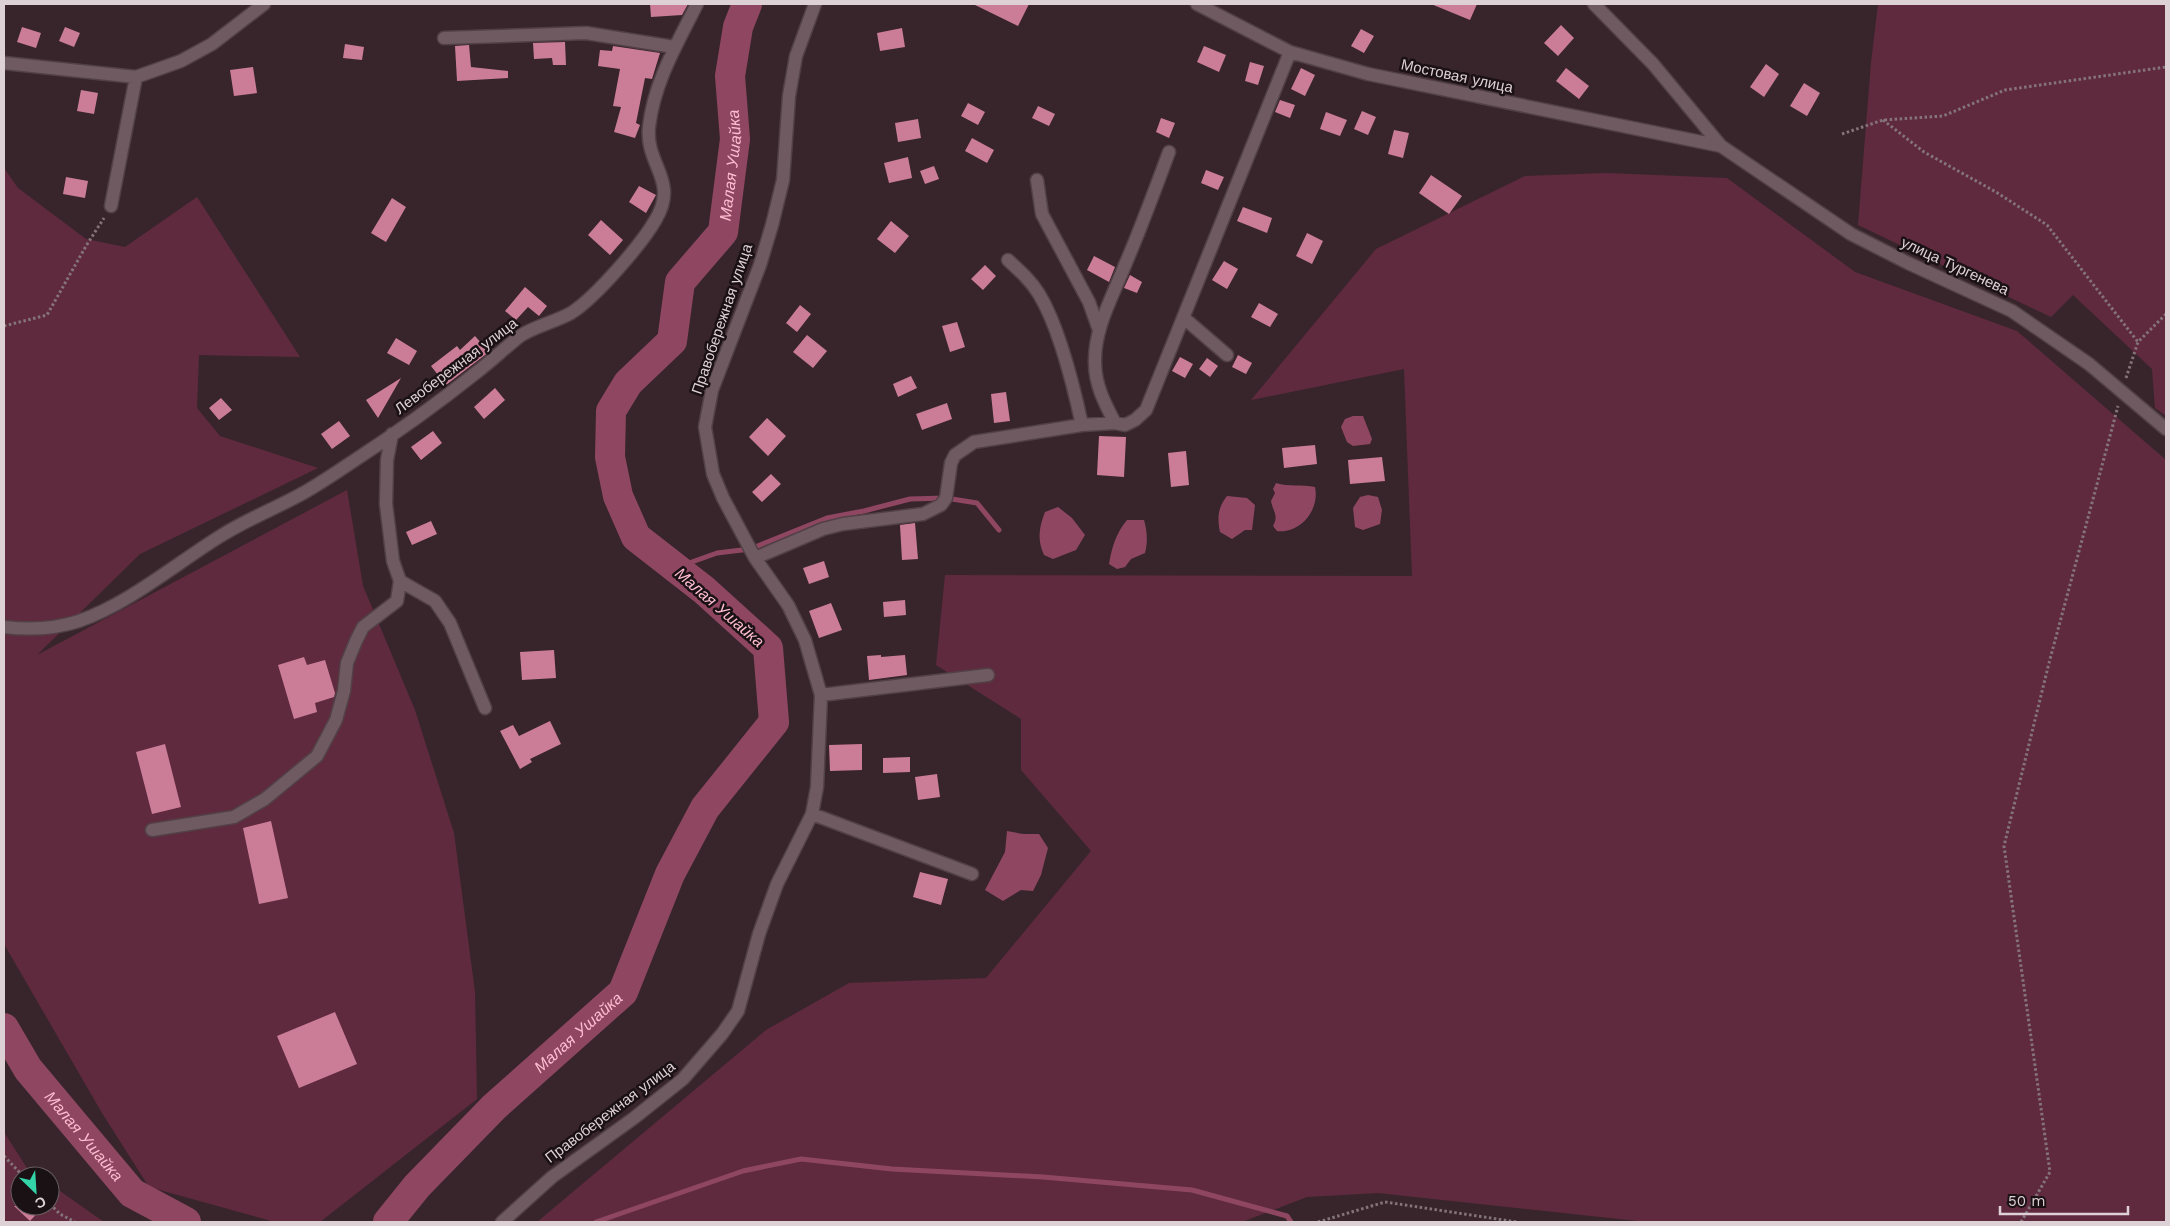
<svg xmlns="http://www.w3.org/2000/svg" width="2170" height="1226" viewBox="0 0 2170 1226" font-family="'Work Sans',sans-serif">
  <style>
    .green { fill: #602a3e }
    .water { fill: #8f4761 }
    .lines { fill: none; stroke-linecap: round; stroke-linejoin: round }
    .stream { stroke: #8f4761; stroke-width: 5 }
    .river { stroke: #8f4761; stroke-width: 30 }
    .building { fill: #cb7d98 }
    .minor-casing { stroke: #514146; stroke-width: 15 }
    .path { stroke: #847479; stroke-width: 3; stroke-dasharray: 2.5 2.5; stroke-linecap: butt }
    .minor { stroke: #705a61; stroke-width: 12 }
    .labels { text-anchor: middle; stroke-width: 5; stroke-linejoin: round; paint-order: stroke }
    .street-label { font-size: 15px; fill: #ded1d5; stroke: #1a1114 }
    .water-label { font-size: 16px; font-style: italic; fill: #febdd1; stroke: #1a1114 }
  </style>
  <rect width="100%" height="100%" fill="#38252b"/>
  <path class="green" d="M 1878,4 L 2166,4 L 2166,416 L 2155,408 L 2152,369 L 2073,295 L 2051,317 L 1858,225 L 1871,63 Z
    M 4,168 L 18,188 L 86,239 L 125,247 L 197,197 L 300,357 L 199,355 L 197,408 L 220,436 L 318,468 L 140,554 L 37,655 L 347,490 L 363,586 L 415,710 L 454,833 L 475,992 L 477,1099 L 320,1222 L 275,1222 L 149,1187 L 102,1113 L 4,944 Z
    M 1607,173 L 1727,178 L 1855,272 L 2017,331 L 2166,460 L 2166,1222 L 1647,1222 L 1378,1193 L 1307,1197 L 1242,1222 L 537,1222 L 766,1030 L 849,983 L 986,978 L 1091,851 L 1021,770 L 1021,719 L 936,665 L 945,575 L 1412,576 L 1404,369 L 1251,400 L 1376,249 L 1525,176 Z
    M 4,1132 L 27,1168 L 39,1176 L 20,1176 L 20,1206 L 50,1206 L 50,1184 L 104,1222 L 4,1222 Z"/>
  <path class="water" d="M 1353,416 L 1363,416 L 1372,439 L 1370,444 L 1353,446 L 1347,442 L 1341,427 L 1345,419 Z
    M 1276,483 C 1288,487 1302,484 1315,487 C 1320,510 1300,534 1277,531 L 1273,526 C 1279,515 1273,512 1271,501 L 1275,493 L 1273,489 Z
    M 1368,495 L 1378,497 L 1382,510 L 1380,524 L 1363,530 L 1355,527 L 1353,508 L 1360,497 Z
    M 1227,496 L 1247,498 L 1255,505 L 1252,530 L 1245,530 L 1232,539 L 1220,532 C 1217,518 1218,507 1227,496 Z
    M 1058,507 L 1072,518 L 1085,535 L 1076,550 L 1053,559 L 1044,555 C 1037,540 1039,527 1045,512 Z
    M 1127,520 L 1144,520 C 1147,530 1148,542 1145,553 L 1131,559 L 1125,567 L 1117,569 L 1109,564 C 1112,547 1116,533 1127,520 Z
    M 1007,831 L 1023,834 L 1039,834 L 1048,848 L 1041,875 L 1033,891 L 1021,890 L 1003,901 L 985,890 L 1005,852 Z"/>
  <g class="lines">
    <path class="stream" d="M 675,568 L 717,553 L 750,549 L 827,518 L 864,511 L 910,499 L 946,498 L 977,503 L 999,530
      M 596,1222 L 743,1171 L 801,1159 L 892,1169 L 1043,1177 L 1192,1190 L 1287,1216 L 1291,1222"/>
    <g class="river">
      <path id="s1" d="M 4,1028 L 28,1069 L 132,1193 L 186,1222"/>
      <path id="s2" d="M 388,1222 L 417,1186 L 494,1107 L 623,992 L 670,874 L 705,808 L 774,722 L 768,648 L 704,590 L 636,537 L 618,496 L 610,457 L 611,411 L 628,383 L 672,341 L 680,282 L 723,232 L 735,139 L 730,76 L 738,27 L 747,4"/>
    </g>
  </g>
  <path class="building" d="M 650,4 L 688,4 L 682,15 L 651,17 Z
    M 973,4 L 1029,4 L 1018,26 Z
    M 1431,4 L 1477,4 L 1470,20 Z
    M 1561,25 L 1574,38 L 1558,56 L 1544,43 Z
    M 22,27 L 41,33 L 36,48 L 17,42 Z
    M 65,27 L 80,33 L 74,47 L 59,41 Z
    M 902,28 L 905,47 L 880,51 L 877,33 Z
    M 1361,29 L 1374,36 L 1364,53 L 1351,46 Z
    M 565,42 L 566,65 L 553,65 L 552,58 L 534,59 L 533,43 Z
    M 345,44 L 364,47 L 362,60 L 343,58 Z
    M 469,45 L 471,67 L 508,71 L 508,78 L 457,81 L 455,46 Z
    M 613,46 L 660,53 L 652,79 L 645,78 L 636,123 L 640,125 L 635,138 L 614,132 L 621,107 L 613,106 L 620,69 L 598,66 L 600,50 L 612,51 Z
    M 1204,46 L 1226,55 L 1219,72 L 1197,62 Z
    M 1250,62 L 1264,66 L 1258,85 L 1245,81 Z
    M 1766,64 L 1779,74 L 1764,97 L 1750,87 Z
    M 253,67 L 257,93 L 234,96 L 230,70 Z
    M 1301,68 L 1315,75 L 1305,96 L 1291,89 Z
    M 1566,68 L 1589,86 L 1579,99 L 1556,81 Z
    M 1804,83 L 1820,93 L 1807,116 L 1790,106 Z
    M 81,90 L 98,93 L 94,114 L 77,111 Z
    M 1280,100 L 1295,105 L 1290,118 L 1275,112 Z
    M 968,103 L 985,112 L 978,125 L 961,116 Z
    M 1038,106 L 1055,114 L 1049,126 L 1032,118 Z
    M 1362,111 L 1376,117 L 1368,135 L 1354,129 Z
    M 1326,112 L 1347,120 L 1340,136 L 1320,129 Z
    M 1161,118 L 1175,123 L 1169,138 L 1156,132 Z
    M 918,119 L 921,138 L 898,142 L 895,123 Z
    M 1394,130 L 1409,133 L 1403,158 L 1388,154 Z
    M 972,138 L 994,150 L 987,163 L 965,151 Z
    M 908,157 L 912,178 L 889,183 L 884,163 Z
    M 934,166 L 939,179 L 925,184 L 920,171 Z
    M 1206,170 L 1224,177 L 1218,190 L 1201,183 Z
    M 1431,175 L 1462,196 L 1449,214 L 1419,193 Z
    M 66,177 L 88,181 L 85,198 L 63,194 Z
    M 639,186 L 656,195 L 646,213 L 629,202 Z
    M 392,198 L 406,207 L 386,242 L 371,233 Z
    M 1243,207 L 1272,218 L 1267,233 L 1237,221 Z
    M 601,220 L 623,240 L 610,255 L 588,235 Z
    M 891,221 L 909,236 L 895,253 L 877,239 Z
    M 1307,233 L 1323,241 L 1312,264 L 1296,256 Z
    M 1094,256 L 1115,267 L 1109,282 L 1087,270 Z
    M 1224,261 L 1238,269 L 1227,289 L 1212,280 Z
    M 985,265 L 996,276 L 983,290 L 971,279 Z
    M 1130,275 L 1142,282 L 1137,293 L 1124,288 Z
    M 525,287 L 547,306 L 539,316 L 528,307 L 516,320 L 505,311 Z
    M 1259,303 L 1278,314 L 1270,327 L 1251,317 Z
    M 800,305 L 811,314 L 797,332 L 786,323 Z
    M 957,322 L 965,347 L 950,352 L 942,326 Z
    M 807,335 L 827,351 L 813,368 L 793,352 Z
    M 475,336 L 489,352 L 446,385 L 431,366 L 457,346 L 460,350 Z
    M 396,338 L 417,351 L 409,365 L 387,353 Z
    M 1238,355 L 1252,363 L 1246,374 L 1232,367 Z
    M 1180,357 L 1193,364 L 1185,378 L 1172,371 Z
    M 1207,358 L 1218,366 L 1210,377 L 1199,369 Z
    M 911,376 L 917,388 L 898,397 L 893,384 Z
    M 401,378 L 378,418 L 366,400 Z
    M 495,388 L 505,400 L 484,419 L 474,407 Z
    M 1006,392 L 1010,421 L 994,423 L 991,394 Z
    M 221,398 L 232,410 L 219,420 L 209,408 Z
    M 947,403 L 952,419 L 922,430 L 916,414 Z
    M 767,418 L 786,436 L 768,456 L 749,437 Z
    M 339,421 L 350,436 L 332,449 L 321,434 Z
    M 433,431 L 442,443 L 421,460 L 411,447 Z
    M 1099,436 L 1126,437 L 1124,477 L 1097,475 Z
    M 1315,445 L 1317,464 L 1284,468 L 1282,448 Z
    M 1186,451 L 1189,485 L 1171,487 L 1168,453 Z
    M 1382,457 L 1385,481 L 1350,484 L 1348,460 Z
    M 771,474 L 781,484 L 762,502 L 752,492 Z
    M 431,521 L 437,534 L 412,545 L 406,532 Z
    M 915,523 L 918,559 L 902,560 L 900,525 Z
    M 824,561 L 829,577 L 809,584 L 803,568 Z
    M 905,600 L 906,615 L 884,617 L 883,602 Z
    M 831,603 L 842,630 L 819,638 L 809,611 Z
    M 554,650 L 556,678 L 522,680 L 520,652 Z
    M 881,655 L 881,657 L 905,655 L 907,675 L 869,680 L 867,656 Z
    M 304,657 L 307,665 L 325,660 L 335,693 L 334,697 L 315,703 L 317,712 L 294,719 L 278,665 Z
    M 550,721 L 561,744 L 530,759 L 532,762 L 520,769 L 500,731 L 513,725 L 519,736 Z
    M 165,744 L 181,807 L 152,814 L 136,752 Z
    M 862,744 L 862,770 L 830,771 L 829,745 Z
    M 910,757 L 910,772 L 883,773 L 883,758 Z
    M 937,774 L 940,797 L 918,800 L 915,777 Z
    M 271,821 L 288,898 L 259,904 L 243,828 Z
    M 920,872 L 948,879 L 941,905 L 913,897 Z
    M 335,1012 L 357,1064 L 299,1088 L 277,1036 Z
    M 14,1206 L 44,1206 L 30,1221 Z"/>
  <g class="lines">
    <defs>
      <path id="minor" d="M 1197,4 L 1290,52 L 1368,74 L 1721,146
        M 1594,4 L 1653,64 L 1721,146 L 1851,234 L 1908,263 L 2012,311 L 2089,364 L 2166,429
        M 444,38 L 586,33 L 674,47
        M 4,63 L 136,77 L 181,61 L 212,44 L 264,4
        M 1037,180 L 1042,214 L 1089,302 L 1099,330
        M 111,206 L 136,77
        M 1008,260 C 1020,271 1031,281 1039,294 C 1059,327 1074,388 1082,425
        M 1184,318 L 1227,355
        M 1115,423 C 1105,404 1095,385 1095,363 C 1094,328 1113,296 1125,265 C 1141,228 1155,190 1169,152
        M 755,558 L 823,529 L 843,524 L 923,514 L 941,505 L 946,498 L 951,463 L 955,455 L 974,442 L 1082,425 L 1115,423 L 1125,425 L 1135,420 L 1146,410 L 1290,52
        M 400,581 L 435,601 L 450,623 L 485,708
        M 4,627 C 29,630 55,629 79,621 C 130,603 174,565 219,537 C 247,519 277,508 305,492 C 321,483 337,472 352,462 C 395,434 437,404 477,372 C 491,361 505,348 520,336 C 535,326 555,322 571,313 C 595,298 642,244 656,219 C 679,180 645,165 649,127 C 654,82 677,44 697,4
        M 821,695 L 988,675
        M 812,814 L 972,874
        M 152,830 L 234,817 L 265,799 L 317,756 L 336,720 L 344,691 L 347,663 L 356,641 L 363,627 L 397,601 L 400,581 L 393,561 L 386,504 L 387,460 L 392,434
        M 502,1222 L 552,1177 L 634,1118 L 683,1079 L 722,1034 L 738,1011 L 759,934 L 777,884 L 812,814 L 817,787 L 821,695 L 805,640 L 788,605 L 755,558 L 723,498 L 713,474 L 705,427 L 712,390 L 760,265 L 772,225 L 783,180 L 789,96 L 796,56 L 815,4"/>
    </defs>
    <use href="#minor" class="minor-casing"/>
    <path class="path" d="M 1883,120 L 1924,152 L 1996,192 L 2047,225 L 2138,342
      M 1842,134 L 1883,120 L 1943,116 L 2005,90 L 2166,67
      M 4,326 L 47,315 L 86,246 L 104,218
      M 2126,378 L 2138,342 L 2166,314
      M 4,1156 L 23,1176
      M 50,1204 L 60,1214 L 75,1222
      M 1318,1222 L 1385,1202 L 1517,1222
      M 2021,1222 L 2050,1172 L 2004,846 L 2049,663 L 2118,406"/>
    <use href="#minor" class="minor"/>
  </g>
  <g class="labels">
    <g class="street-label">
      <text transform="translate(1457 76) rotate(12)" y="5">Мостовая улица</text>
      <text transform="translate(1955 266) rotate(25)" y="5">улица Тургенева</text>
      <text transform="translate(722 319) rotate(-71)" y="5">Правобережная улица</text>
      <text transform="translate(456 366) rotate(-37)" y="5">Левобережная улица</text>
      <text transform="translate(610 1112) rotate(-37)" y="5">Правобережная улица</text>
    </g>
    <g class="water-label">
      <text dy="6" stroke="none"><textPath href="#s2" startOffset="1305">Малая Ушайка</textPath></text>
      <text transform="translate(720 607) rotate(41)" y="6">Малая Ушайка</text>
      <text dy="6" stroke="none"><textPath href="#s2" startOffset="269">Малая Ушайка</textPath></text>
      <text dy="6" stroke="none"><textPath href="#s1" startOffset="135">Малая Ушайка</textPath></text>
    </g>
  </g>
  <rect width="2170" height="1226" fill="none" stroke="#ded1d5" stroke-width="10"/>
  <g transform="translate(35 1191) rotate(155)"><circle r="24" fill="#1a1114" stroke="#685e61"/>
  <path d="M0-4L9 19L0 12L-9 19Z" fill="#33d4a8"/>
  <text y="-8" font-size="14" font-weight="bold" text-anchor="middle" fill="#ded1d5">С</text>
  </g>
  <path d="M2000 1206v8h128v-8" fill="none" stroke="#ded1d5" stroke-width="2.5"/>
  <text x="2008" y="1206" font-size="15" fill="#ded1d5" stroke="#1a1114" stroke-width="4" paint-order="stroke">50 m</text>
</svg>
